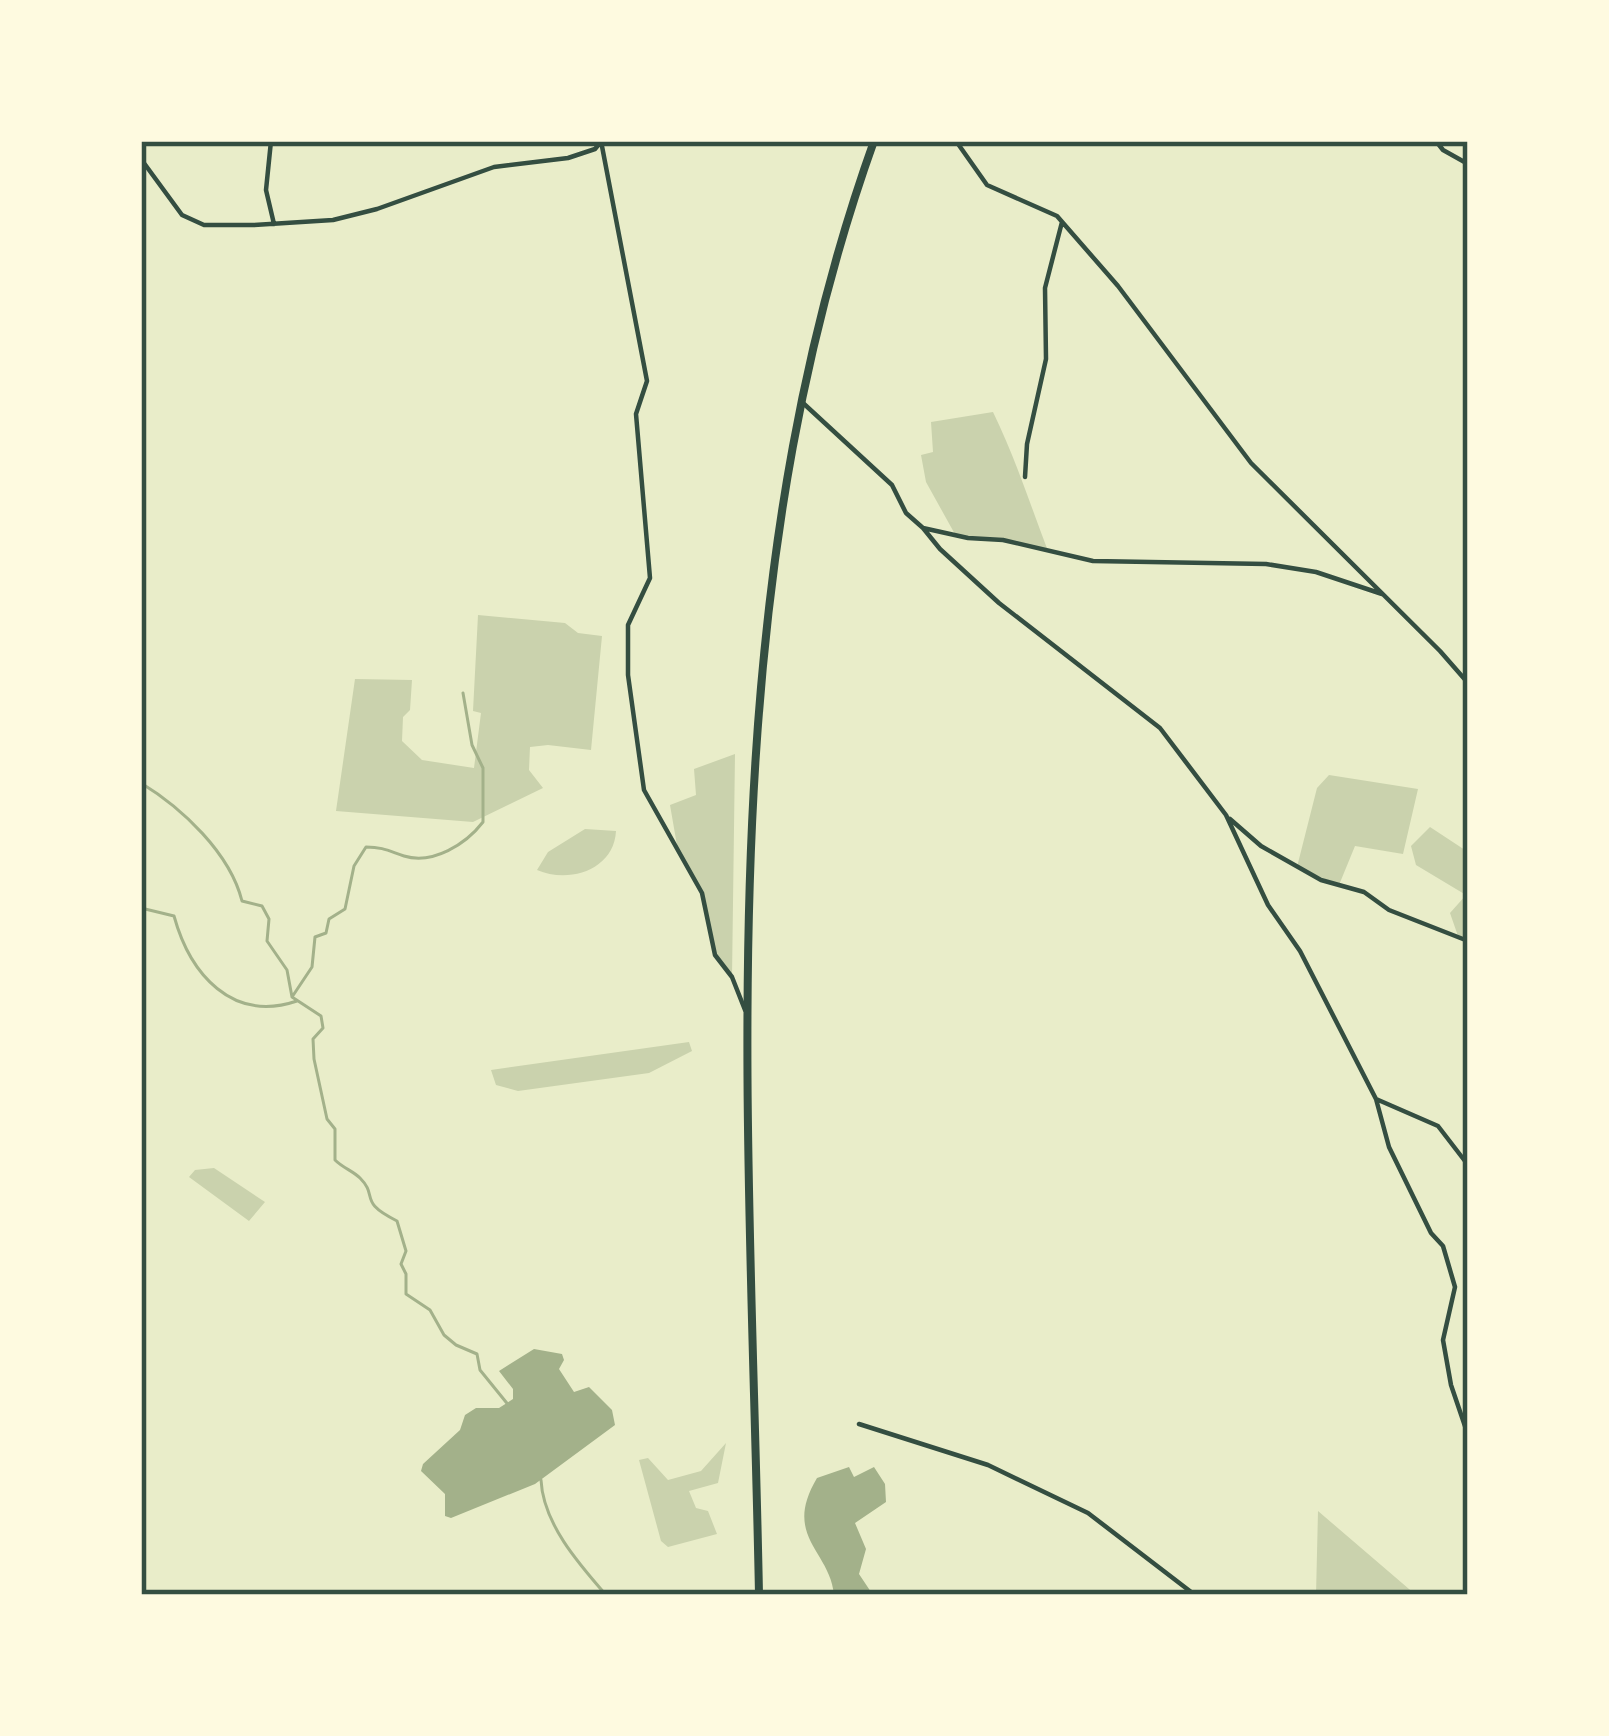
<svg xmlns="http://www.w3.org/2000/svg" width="1609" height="1736" viewBox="0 0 1609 1736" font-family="Poppins,sans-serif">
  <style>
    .green { fill: #cad2ad }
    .water { fill: #a3b18a }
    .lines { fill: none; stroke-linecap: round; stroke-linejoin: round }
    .stream { stroke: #a3b18a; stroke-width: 3 }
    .minor { stroke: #344e41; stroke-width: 4.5 }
    .primary { stroke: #344e41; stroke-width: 8 }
    .neatline { fill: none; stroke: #344e41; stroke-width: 4.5 }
  </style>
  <rect width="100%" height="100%" fill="#e9edc9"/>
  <path class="green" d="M 993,412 C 1015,457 1030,504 1048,551 L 1003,540 L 956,536 L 926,482 L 921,455 L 933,452 L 931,422 Z
    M 478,615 L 565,623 L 578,633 L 602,636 L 591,750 L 548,745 L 530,747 L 529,770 L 543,788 L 473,822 L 336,811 L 355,679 L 412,680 L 410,710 L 403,717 L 402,741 L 422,760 L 474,768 L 481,713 L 473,711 Z
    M 735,754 L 732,977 L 715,955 L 702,893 L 678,851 L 670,805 L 696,795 L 694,769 Z
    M 1329,775 L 1418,789 L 1403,854 L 1355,846 L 1339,885 L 1297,867 L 1317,788 Z
    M 1430,827 L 1468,852 L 1468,941 L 1458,936 L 1450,913 L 1466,895 L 1416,865 L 1411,846 Z
    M 585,829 L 616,831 C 614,870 569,884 537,870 L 548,852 Z
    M 689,1042 L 692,1051 L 649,1073 L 518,1091 L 496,1085 L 491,1070 Z
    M 214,1168 L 265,1202 L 249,1221 L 189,1177 L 195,1170 Z
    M 726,1443 L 718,1483 L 689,1491 L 696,1508 L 708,1511 L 717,1534 L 668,1547 L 661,1541 L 639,1460 L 648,1458 L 668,1480 L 701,1471 Z
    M 1318,1511 L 1416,1595 L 1316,1595 Z"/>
  <path class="water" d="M 534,1349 L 562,1354 L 564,1360 L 559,1369 L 574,1392 L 589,1387 L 612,1410 L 615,1425 L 535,1484 L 451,1518 L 445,1516 L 445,1494 L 421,1471 L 423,1464 L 460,1430 L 465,1415 L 476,1408 L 499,1408 L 513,1399 L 513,1389 L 499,1371 Z
    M 849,1467 L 854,1477 L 874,1467 L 885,1484 L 886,1502 L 855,1523 L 866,1549 L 859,1574 L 873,1595 L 834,1595 C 830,1550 782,1537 817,1478 Z"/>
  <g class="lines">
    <path class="stream" d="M 141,783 C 182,808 230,853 242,901 L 262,906 L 269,919 L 267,941 L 287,970 L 292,997 L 321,1016 L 323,1028 L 313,1039 L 314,1059 L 327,1119 L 335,1129 L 335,1160 C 343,1168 353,1171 360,1178 C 379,1197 357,1201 397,1221 L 406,1251 L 401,1264 L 406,1274 L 406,1294 L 430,1310 L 444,1335 L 456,1345 L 477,1354 L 480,1370 L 510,1407
      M 141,908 L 174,916 C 190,974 232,1023 297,1001
      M 292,997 L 312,967 L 315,937 L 326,933 L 329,919 L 345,909 L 354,866 L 366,847 C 383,847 389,851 404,856 C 433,865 466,844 483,822 L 483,768 L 472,745 L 463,693
      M 541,1480 C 543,1523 578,1563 606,1595"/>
    <path class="minor" d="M 271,141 L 266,190 L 274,224
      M 601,141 L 647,381 L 636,414 L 650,578 L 628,625 L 628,675 L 644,790 L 702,893 L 715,955 L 732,977 L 745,1010
      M 956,141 L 987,185 L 1057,216 L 1118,286 L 1251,463 L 1440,651 L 1468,683
      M 1436,141 L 1443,150 L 1468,164
      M 141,159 L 182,215 L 204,225 L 254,225 L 333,220 L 377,209 L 494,167 L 568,158 L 595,149 L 600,143
      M 803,403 L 892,485 L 906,513 L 923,528 L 968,538 L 1003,540 L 1093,561 L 1266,564 L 1316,572 L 1382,594
      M 1025,477 L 1027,444 L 1046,359 L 1045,288 L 1062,222
      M 923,528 L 940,549 L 999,603 L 1160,728 L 1226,815 L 1268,905 L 1300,951 L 1376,1099 L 1389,1147 L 1431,1233 L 1443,1246 L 1455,1287 L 1443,1340 L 1451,1385 L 1468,1435
      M 1230,819 L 1261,846 L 1321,880 L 1364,892 L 1389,910 L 1468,941
      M 1376,1099 L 1438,1126 L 1468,1165
      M 859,1424 L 988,1465 L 1088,1513 L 1195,1595"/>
    <path class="primary" d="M 759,1595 C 750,1109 707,607 874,141"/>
  </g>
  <rect width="1609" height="1736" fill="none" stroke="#fefae0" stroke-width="288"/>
  <rect x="144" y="144" width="1321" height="1448" class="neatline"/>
</svg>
